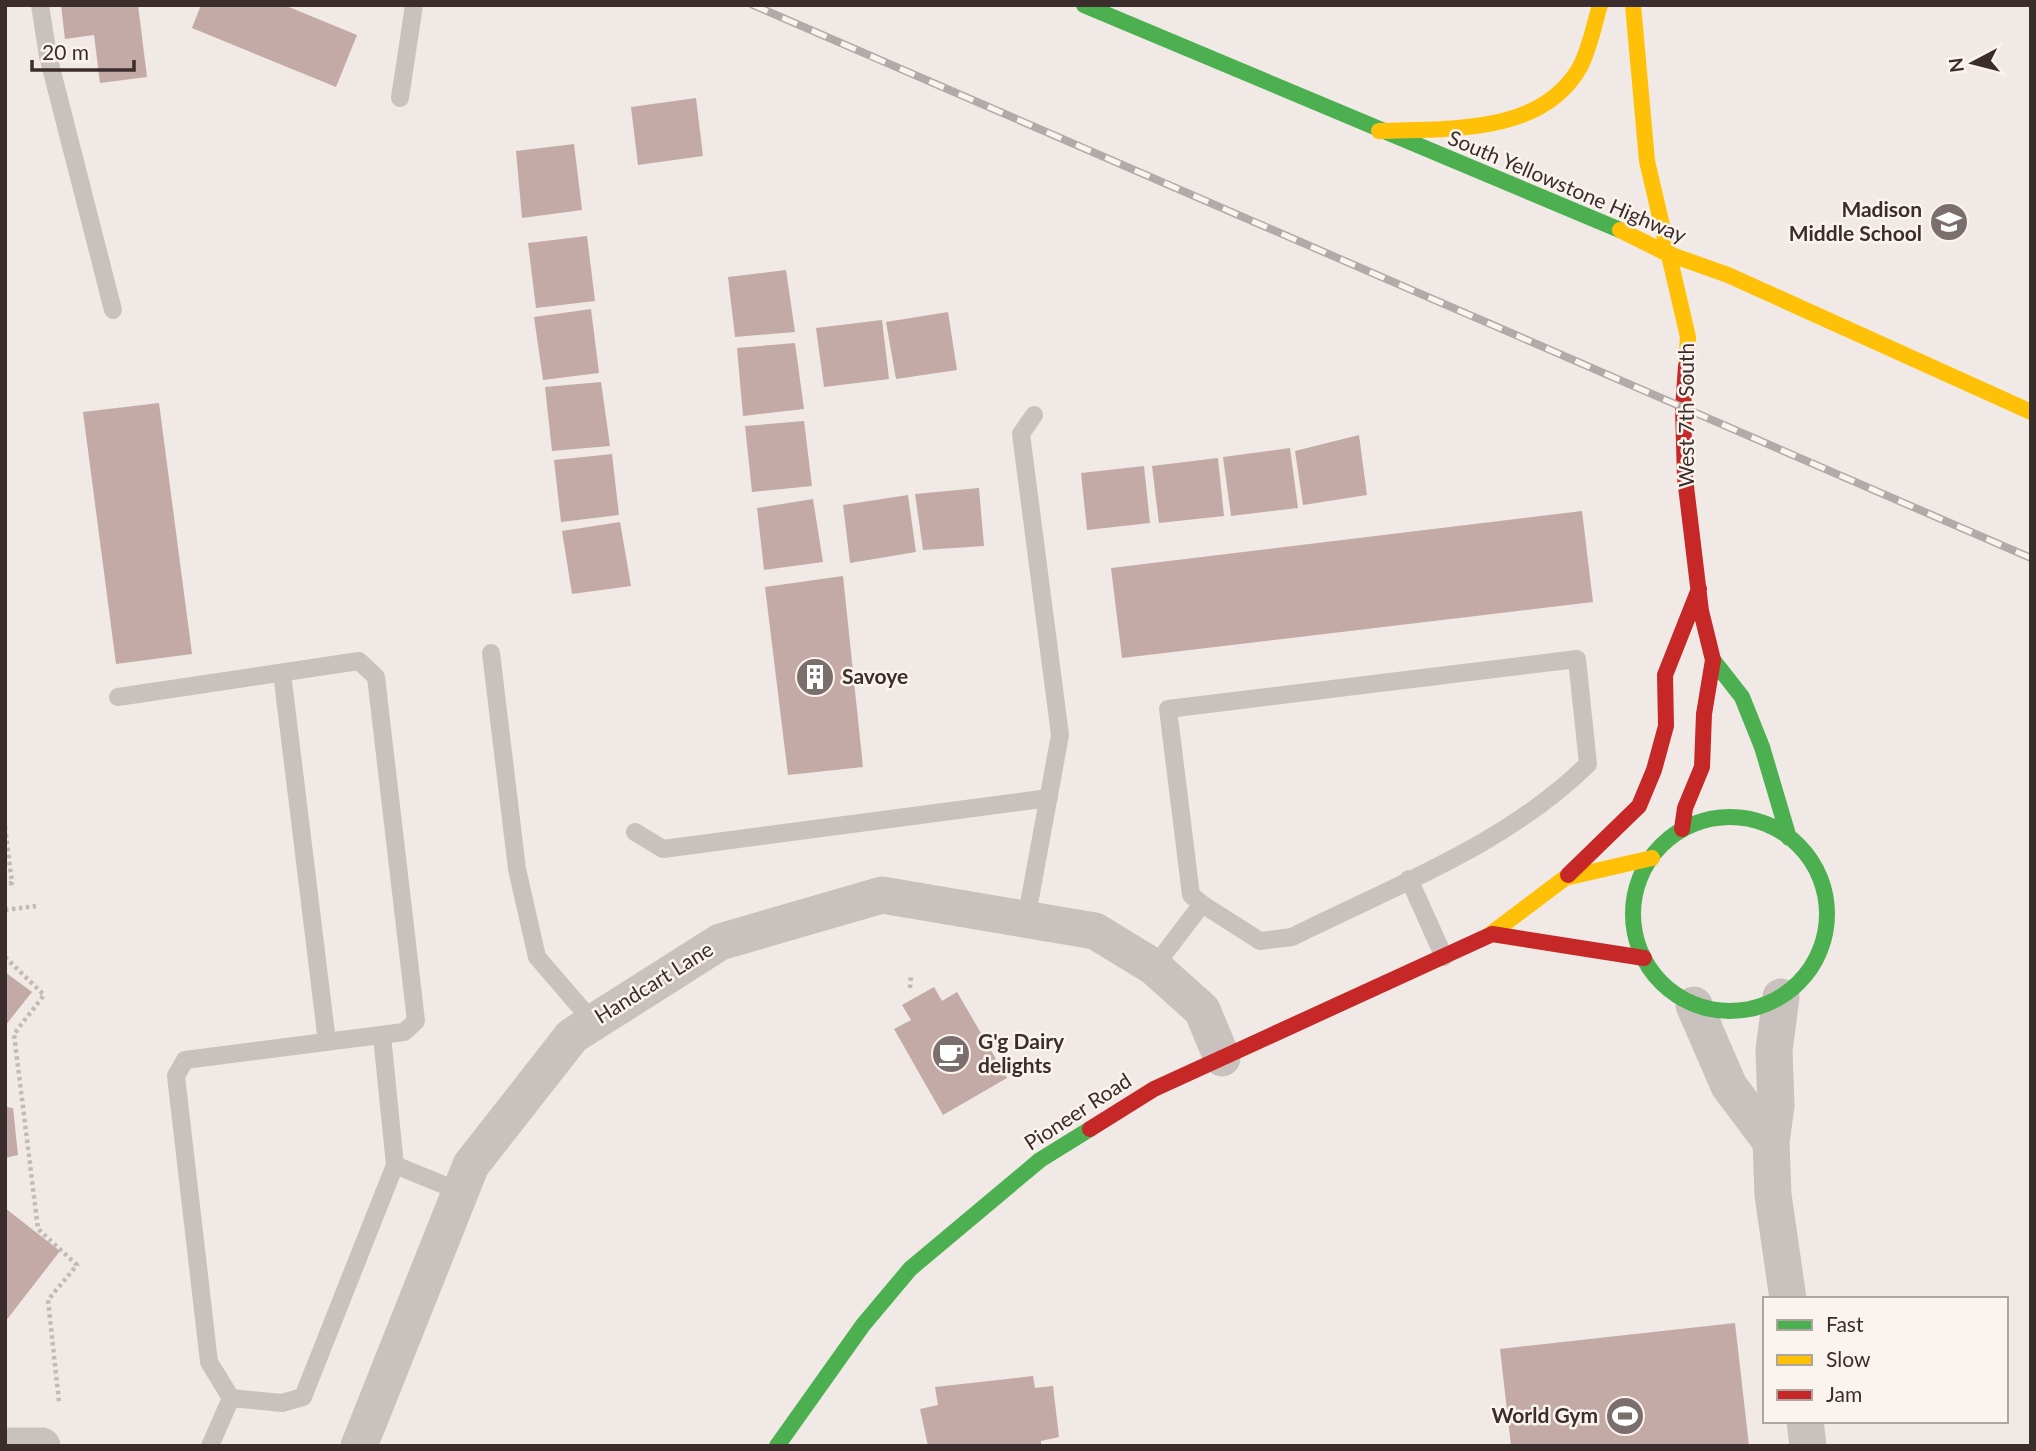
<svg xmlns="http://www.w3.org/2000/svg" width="2036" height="1451" viewBox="0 0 2036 1451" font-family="Lato,sans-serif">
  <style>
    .building { fill: #c4aaa6 }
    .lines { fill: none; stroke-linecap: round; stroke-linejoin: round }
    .path { stroke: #c2bab6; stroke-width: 4.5; stroke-dasharray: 3.5 3.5; stroke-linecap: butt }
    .lane { stroke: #c9c1be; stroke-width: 18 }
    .street { stroke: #c9c1be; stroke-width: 37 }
    .fast { stroke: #4caf50; stroke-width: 16 }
    .slow { stroke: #ffc107; stroke-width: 16 }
    .jam { stroke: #c62828; stroke-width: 16 }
    .rail-casing { stroke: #b1aaa8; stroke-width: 8 }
    .rail { stroke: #fbf3ee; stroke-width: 5; stroke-dasharray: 16; stroke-linecap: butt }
    .labels { text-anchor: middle; stroke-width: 5; stroke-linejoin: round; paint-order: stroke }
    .street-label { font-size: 21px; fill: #3b2d2b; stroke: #fbf3ee }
    .poi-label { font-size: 21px; font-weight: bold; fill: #3b2d2b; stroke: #fbf3ee; text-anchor: end }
  </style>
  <rect width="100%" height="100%" fill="#f0e9e5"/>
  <path class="building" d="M 61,5 L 138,5 L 147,77 L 100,83 L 94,35 L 65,39 Z
    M 201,5 L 284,5 L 357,35 L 336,87 L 192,28 Z
    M 696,98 L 703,156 L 638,165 L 631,107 Z
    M 574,144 L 582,210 L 522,218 L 516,151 Z
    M 587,236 L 595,301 L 536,308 L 528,243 Z
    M 786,270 L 795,332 L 735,337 L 728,277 Z
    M 591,309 L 599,373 L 543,380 L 534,317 Z
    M 948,312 L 957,370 L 896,379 L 886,322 Z
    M 882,320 L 889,379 L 824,387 L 816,328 Z
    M 795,343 L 804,409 L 743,416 L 737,348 Z
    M 601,382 L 610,446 L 552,451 L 545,387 Z
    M 159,403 L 192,654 L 116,664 L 83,412 Z
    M 804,421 L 812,486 L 752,492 L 745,426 Z
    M 1359,435 L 1367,495 L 1303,505 L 1295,451 Z
    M 1290,448 L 1298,508 L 1231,516 L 1223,457 Z
    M 612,454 L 619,515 L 561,522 L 554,460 Z
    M 1218,458 L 1224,516 L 1159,523 L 1152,466 Z
    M 1144,466 L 1150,523 L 1087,530 L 1081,473 Z
    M 979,488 L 984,546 L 923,550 L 915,494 Z
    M 908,495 L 916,552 L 850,563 L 843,505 Z
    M 813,499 L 823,562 L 764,570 L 757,508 Z
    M 1582,511 L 1593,602 L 1122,658 L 1111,568 Z
    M 620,522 L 631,586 L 572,594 L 562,531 Z
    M 843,576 L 863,767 L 788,775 L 765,587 Z
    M 5,972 L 32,992 L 5,1026 Z
    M 934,987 L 942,1001 L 957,992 L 1007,1078 L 943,1115 L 894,1029 L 911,1020 L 902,1005 Z
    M 5,1107 L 13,1108 L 18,1155 L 5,1158 Z
    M 5,1208 L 60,1251 L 5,1322 Z
    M 1735,1323 L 1749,1446 L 1511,1446 L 1500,1349 Z
    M 1033,1376 L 1035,1388 L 1053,1386 L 1059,1437 L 1041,1441 L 1041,1446 L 928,1446 L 920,1409 L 938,1405 L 935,1387 Z"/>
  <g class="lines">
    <path class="path" d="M 5,827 L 12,883 L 5,884
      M 5,910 L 36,906
      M 5,957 L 44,995 L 14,1034 L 38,1229 L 77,1265 L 48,1300 L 59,1402
      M 910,988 L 911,975"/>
    <path class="lane" d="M 40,5 L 48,56 L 113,310
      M 400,98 L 414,5
      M 491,653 L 517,869 L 537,957 L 593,1022
      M 282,673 L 327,1042
      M 118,697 L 359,661 L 376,677 L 416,1021 L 404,1032 L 185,1060 L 176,1076 L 209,1362 L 231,1398 L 210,1446
      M 635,832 L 663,849 L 1049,798
      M 1409,879 L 1444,957
      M 1026,920 L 1060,735 L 1021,434 L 1034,415
      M 1154,967 L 1202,904 L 1260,941 L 1292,937 C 1394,886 1507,844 1588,764 L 1577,659 L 1168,709 L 1191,895 L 1202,904
      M 395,1165 L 461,1192
      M 231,1398 L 282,1403 L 303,1397 L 395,1165 L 382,1036"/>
    <path class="street" d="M 1781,997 L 1774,1050 L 1776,1106 L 1771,1142 L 1773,1195 L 1788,1299
      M 1694,1005 L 1729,1086 L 1771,1142
      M 1805,1421 L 1808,1446
      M 9,1446 L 42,1446
      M 359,1446 L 471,1165 L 572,1036 L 720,942 L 882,895 L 1095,931 L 1154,967 L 1202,1010 L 1222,1058"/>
    <path class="fast" d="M 1084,5 L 1620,230
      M 1713,660 L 1742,697 L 1762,747 L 1789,838
      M1633 914a97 97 0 1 1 194 0a97 97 0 1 1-194 0Z
      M 777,1446 L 863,1325 L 910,1269 L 1040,1160 L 1090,1129"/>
    <path class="slow" d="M 1633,5 L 1647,161 L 1688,337 L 1686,366
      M 1379,131 C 1447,128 1541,136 1580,67 C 1590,48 1594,25 1600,5
      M 1620,230 L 1666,253 L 1728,275 L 2031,412
      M 1488,936 L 1565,878 L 1652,858"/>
    <path class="jam" d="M 1682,829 L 1685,808 L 1702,767 L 1704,714 L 1713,660 L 1701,611 L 1685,478 L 1683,408 L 1686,366
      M 1568,875 L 1639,806 L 1654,770 L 1666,726 L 1665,675 L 1699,589
      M 1492,934 L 1644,958
      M 1090,1129 L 1154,1089 L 1488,936"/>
    <defs>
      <path id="rail" d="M 753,5 L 2031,558"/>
    </defs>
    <use href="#rail" class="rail-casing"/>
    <use href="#rail" class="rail"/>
  </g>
  <defs>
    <symbol id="school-disc" viewBox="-11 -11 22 22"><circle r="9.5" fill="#7a6f6c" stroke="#fbf3ee"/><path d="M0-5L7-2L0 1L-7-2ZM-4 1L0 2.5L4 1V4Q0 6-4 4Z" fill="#fff"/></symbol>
    <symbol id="building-disc" viewBox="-11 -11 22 22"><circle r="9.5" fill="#7a6f6c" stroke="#fbf3ee"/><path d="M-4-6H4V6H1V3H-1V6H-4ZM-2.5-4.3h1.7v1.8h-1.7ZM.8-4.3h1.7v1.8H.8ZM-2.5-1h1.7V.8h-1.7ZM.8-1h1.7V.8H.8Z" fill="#fff"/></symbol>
    <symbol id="cafe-disc" viewBox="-11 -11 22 22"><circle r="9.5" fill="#7a6f6c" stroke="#fbf3ee"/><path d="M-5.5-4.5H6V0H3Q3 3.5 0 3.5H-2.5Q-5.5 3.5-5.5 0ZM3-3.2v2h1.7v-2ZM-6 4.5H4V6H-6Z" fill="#fff"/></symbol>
    <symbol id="stadium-disc" viewBox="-11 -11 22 22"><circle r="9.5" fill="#7a6f6c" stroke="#fbf3ee"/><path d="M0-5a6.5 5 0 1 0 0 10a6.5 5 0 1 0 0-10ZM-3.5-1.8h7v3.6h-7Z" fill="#fff"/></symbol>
  </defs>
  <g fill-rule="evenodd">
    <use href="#school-disc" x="1927" y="200" width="44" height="44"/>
    <use href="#building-disc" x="793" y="655" width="44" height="44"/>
    <use href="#cafe-disc" x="929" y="1032" width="44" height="44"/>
    <use href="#stadium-disc" x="1603" y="1394" width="44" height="44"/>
  </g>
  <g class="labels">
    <g class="street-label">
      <text transform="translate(1567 187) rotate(23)" y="7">South Yellowstone Highway</text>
      <text transform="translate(1687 415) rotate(-90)" y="7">West 7th South</text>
      <text transform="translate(654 983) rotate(-32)" y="7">Handcart Lane</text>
      <text transform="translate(1078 1112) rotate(-33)" y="7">Pioneer Road</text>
    </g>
    <g class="poi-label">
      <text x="1922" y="217">Madison<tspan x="1922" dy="24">Middle School</tspan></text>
      <text x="842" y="684" text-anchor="start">Savoye</text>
      <text x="978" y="1049" text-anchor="start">G'g Dairy<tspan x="978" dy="24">delights</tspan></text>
      <text x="1598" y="1423">World Gym</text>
    </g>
  </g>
  <rect width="2036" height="1451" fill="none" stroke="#3b2d2b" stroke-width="14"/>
  <rect x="1763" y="1297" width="245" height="126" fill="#fbf3ee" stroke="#aea4a0" stroke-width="2"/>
  <rect x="1777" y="1320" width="35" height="10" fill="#4caf50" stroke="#aea4a0" stroke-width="2"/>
  <text x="1826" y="1332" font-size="21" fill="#3b2d2b">Fast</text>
  <rect x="1777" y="1355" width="35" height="10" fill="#ffc107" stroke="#aea4a0" stroke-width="2"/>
  <text x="1826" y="1367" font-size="21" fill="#3b2d2b">Slow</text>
  <rect x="1777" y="1390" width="35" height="10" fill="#c62828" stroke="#aea4a0" stroke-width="2"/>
  <text x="1826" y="1402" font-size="21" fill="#3b2d2b">Jam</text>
  <g transform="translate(1973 63) rotate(263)" stroke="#fbf3ee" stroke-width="5" paint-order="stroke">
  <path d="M0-5L12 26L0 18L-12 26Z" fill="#3b2d2b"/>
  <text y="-10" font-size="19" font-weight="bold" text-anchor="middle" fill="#3b2d2b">N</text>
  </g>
  <path d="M32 60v10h102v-10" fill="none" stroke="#3b2d2b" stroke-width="3.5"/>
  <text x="42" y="60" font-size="21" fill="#3b2d2b" stroke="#fbf3ee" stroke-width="5" paint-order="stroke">20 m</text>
</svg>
